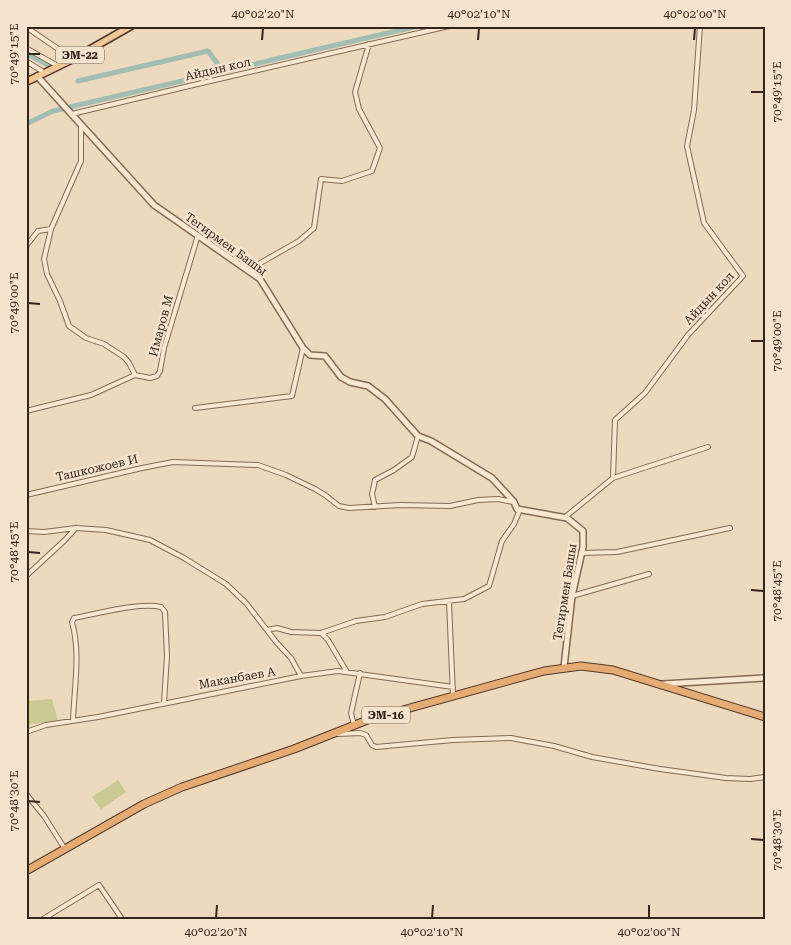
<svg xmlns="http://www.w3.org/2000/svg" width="791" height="945" viewBox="0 0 791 945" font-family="'Roboto Serif',serif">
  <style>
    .green { fill: #cac993 }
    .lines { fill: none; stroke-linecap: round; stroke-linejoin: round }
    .canal { stroke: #a2beb2; stroke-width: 5 }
    .minor-casing { stroke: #846a57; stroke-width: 6 }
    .tertiary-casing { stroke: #846a57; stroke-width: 8 }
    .primary-casing { stroke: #51392c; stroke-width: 9 }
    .trunk-casing { stroke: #51392c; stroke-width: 9 }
    .minor { stroke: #f8e7d1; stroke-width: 4 }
    .tertiary { stroke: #f8e7d1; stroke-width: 5 }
    .primary { stroke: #f0c996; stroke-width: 6 }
    .trunk { stroke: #e6ab72; stroke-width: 7 }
    .ticks { fill: none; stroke: #34251c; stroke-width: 2 }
    .labels { text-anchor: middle; stroke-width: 5; stroke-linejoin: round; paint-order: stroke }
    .shield { fill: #f4e4cd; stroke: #6e5e51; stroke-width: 1 }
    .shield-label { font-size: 11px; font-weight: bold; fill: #34251c }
    .street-label { font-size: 12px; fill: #34251c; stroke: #f4e4cd }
    .neatline { fill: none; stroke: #34251c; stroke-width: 2 }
    .ticks-label { font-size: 12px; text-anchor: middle; fill: #34251c }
  </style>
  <rect width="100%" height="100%" fill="#ecd9be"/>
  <path class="green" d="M 52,699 L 58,721 L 26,725 L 26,701 Z
    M 118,780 L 126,792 L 101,809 L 92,797 Z"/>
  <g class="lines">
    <path class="canal" d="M 26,53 L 48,65
      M 78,81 L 208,51 L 223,71
      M 70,107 L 418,26
      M 26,124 L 53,111 L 62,109"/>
    <defs>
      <path id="minor" d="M 26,27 L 73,59
        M 26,48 L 58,66
        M 26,61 L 45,73
        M 72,114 L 189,86 L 449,26
        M 81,125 L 81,161 L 51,229 L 44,259 L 47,274 L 60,301 L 69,326 L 86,338 L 104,344 L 124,357 L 129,363 L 135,375
        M 26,246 L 38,231 L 51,229
        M 248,270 L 299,241 L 314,228 L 321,179 L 342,181 L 372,171 L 380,148 L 359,109 L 355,92 L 369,44
        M 195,408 L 292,396 L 303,348
        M 26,411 L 91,395 L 135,375 L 150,378 L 157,376 L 160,371 L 164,348 L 198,235
        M 613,478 L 708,447
        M 26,495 L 142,468 L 173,462 L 258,465 L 286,475 L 315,489 L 325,495 L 339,506 L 349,508 L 400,505 L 450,506 L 478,500 L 498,499 L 513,502
        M 375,507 L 372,494 L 375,480 L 394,470 L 412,457 L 418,436
        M 564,518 L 613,478 L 615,420 L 645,393 L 688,335 L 743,276 L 704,223 L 687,146 L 694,110 L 700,26
        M 26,531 L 44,532 L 76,528 L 106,530 L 150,540 L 184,558 L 226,584 L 246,603 L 277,643 L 291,658 L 301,676
        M 581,553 L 617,552 L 730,528
        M 26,576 L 65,540 L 76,528
        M 572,596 L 649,574
        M 449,602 L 453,696
        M 267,630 L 277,628 L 291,632 L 321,633 L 356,621 L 385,617 L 422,604 L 464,599 L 489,586 L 502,541 L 514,524 L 519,512 L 517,509
        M 321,633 L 328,640 L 347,672
        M 73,721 C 74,688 81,654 72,622 L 74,618 C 97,614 139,602 161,607 L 165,612 L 167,656 L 164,703
        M 354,725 L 351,713 L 360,673
        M 26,732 L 46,725 L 98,717 L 301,676 L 338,671 L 453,687
        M 338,734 L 360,733 L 366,735 L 372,745 L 376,747 L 453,740 L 511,738 L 554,746 L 592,757 L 660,769 L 726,778 L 750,779 L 765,777
        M 26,794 L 44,816 L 65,849
        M 43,919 L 99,885 L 122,919"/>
      <path id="tertiary" d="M 37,76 L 154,205 L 260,279 L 303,348 L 310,355 L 325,356 L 341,377 L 350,382 L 368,386 L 385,399 L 418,436 L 431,441 L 492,478 L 514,502 L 517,509 L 567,518 L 583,531 L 583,547 L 572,596 L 564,667
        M 663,684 L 765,678"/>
      <path id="primary" d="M 26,82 L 73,59 L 131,26"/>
      <path id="trunk" d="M 26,871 L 144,804 L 182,787 L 294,749 L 370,719 L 544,671 L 581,666 L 613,670 L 765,717"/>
    </defs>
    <use href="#minor" class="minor-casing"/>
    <use href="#tertiary" class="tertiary-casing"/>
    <use href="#primary" class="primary-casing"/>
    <use href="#trunk" class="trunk-casing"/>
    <use href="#minor" class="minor"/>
    <use href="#tertiary" class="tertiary"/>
    <use href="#primary" class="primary"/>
    <use href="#trunk" class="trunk"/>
  </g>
  <path class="ticks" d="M 262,40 L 263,28M 478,40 L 479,28M 694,40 L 695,28M 28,54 L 40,54M 751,92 L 764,92M 28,303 L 40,304M 751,341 L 764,341M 28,552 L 40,553M 751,590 L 764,591M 28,801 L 40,802M 751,839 L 764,840M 216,918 L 217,905M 432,918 L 433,905M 649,918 L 649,905"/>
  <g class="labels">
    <g class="shield">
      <rect x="56" y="46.5" width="48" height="17" rx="4"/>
      <rect x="362" y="706.5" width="48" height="17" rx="4"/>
    </g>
    <g class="shield-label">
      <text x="80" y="59">ЭМ-22</text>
      <text x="386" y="719">ЭМ-16</text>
    </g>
    <g class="street-label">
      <text transform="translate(218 69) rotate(-13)" y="4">Айдын кол</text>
      <text transform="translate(226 244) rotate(36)" y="4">Тегирмен Башы</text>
      <text transform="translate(709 298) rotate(-47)" y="4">Айдын кол</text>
      <text transform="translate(161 326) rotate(-75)" y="4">Имаров М</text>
      <text transform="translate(97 468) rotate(-13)" y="4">Ташкожоев И</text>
      <text transform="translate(565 592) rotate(-81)" y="4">Тегирмен Башы</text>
      <text transform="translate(237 678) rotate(-10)" y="4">Маканбаев А</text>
    </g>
  </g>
  <rect width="791" height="945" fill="none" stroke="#f4e4cd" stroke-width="55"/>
  <rect x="28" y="28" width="736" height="890" class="neatline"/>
  <g class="ticks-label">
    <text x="263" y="18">40°02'20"N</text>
    <text x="479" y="18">40°02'10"N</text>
    <text x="695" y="18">40°02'00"N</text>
    <text transform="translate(14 54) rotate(-90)" y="4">70°49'15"E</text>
    <text transform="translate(777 92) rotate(-90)" y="4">70°49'15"E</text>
    <text transform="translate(14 303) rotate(-90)" y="4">70°49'00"E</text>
    <text transform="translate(777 341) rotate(-90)" y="4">70°49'00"E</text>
    <text transform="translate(14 552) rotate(-90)" y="4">70°48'45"E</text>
    <text transform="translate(777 591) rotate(-90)" y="4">70°48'45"E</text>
    <text transform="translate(14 801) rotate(-90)" y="4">70°48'30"E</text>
    <text transform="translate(777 840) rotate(-90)" y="4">70°48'30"E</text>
    <text x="216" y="936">40°02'20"N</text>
    <text x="432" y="936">40°02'10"N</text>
    <text x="649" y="936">40°02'00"N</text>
  </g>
</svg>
